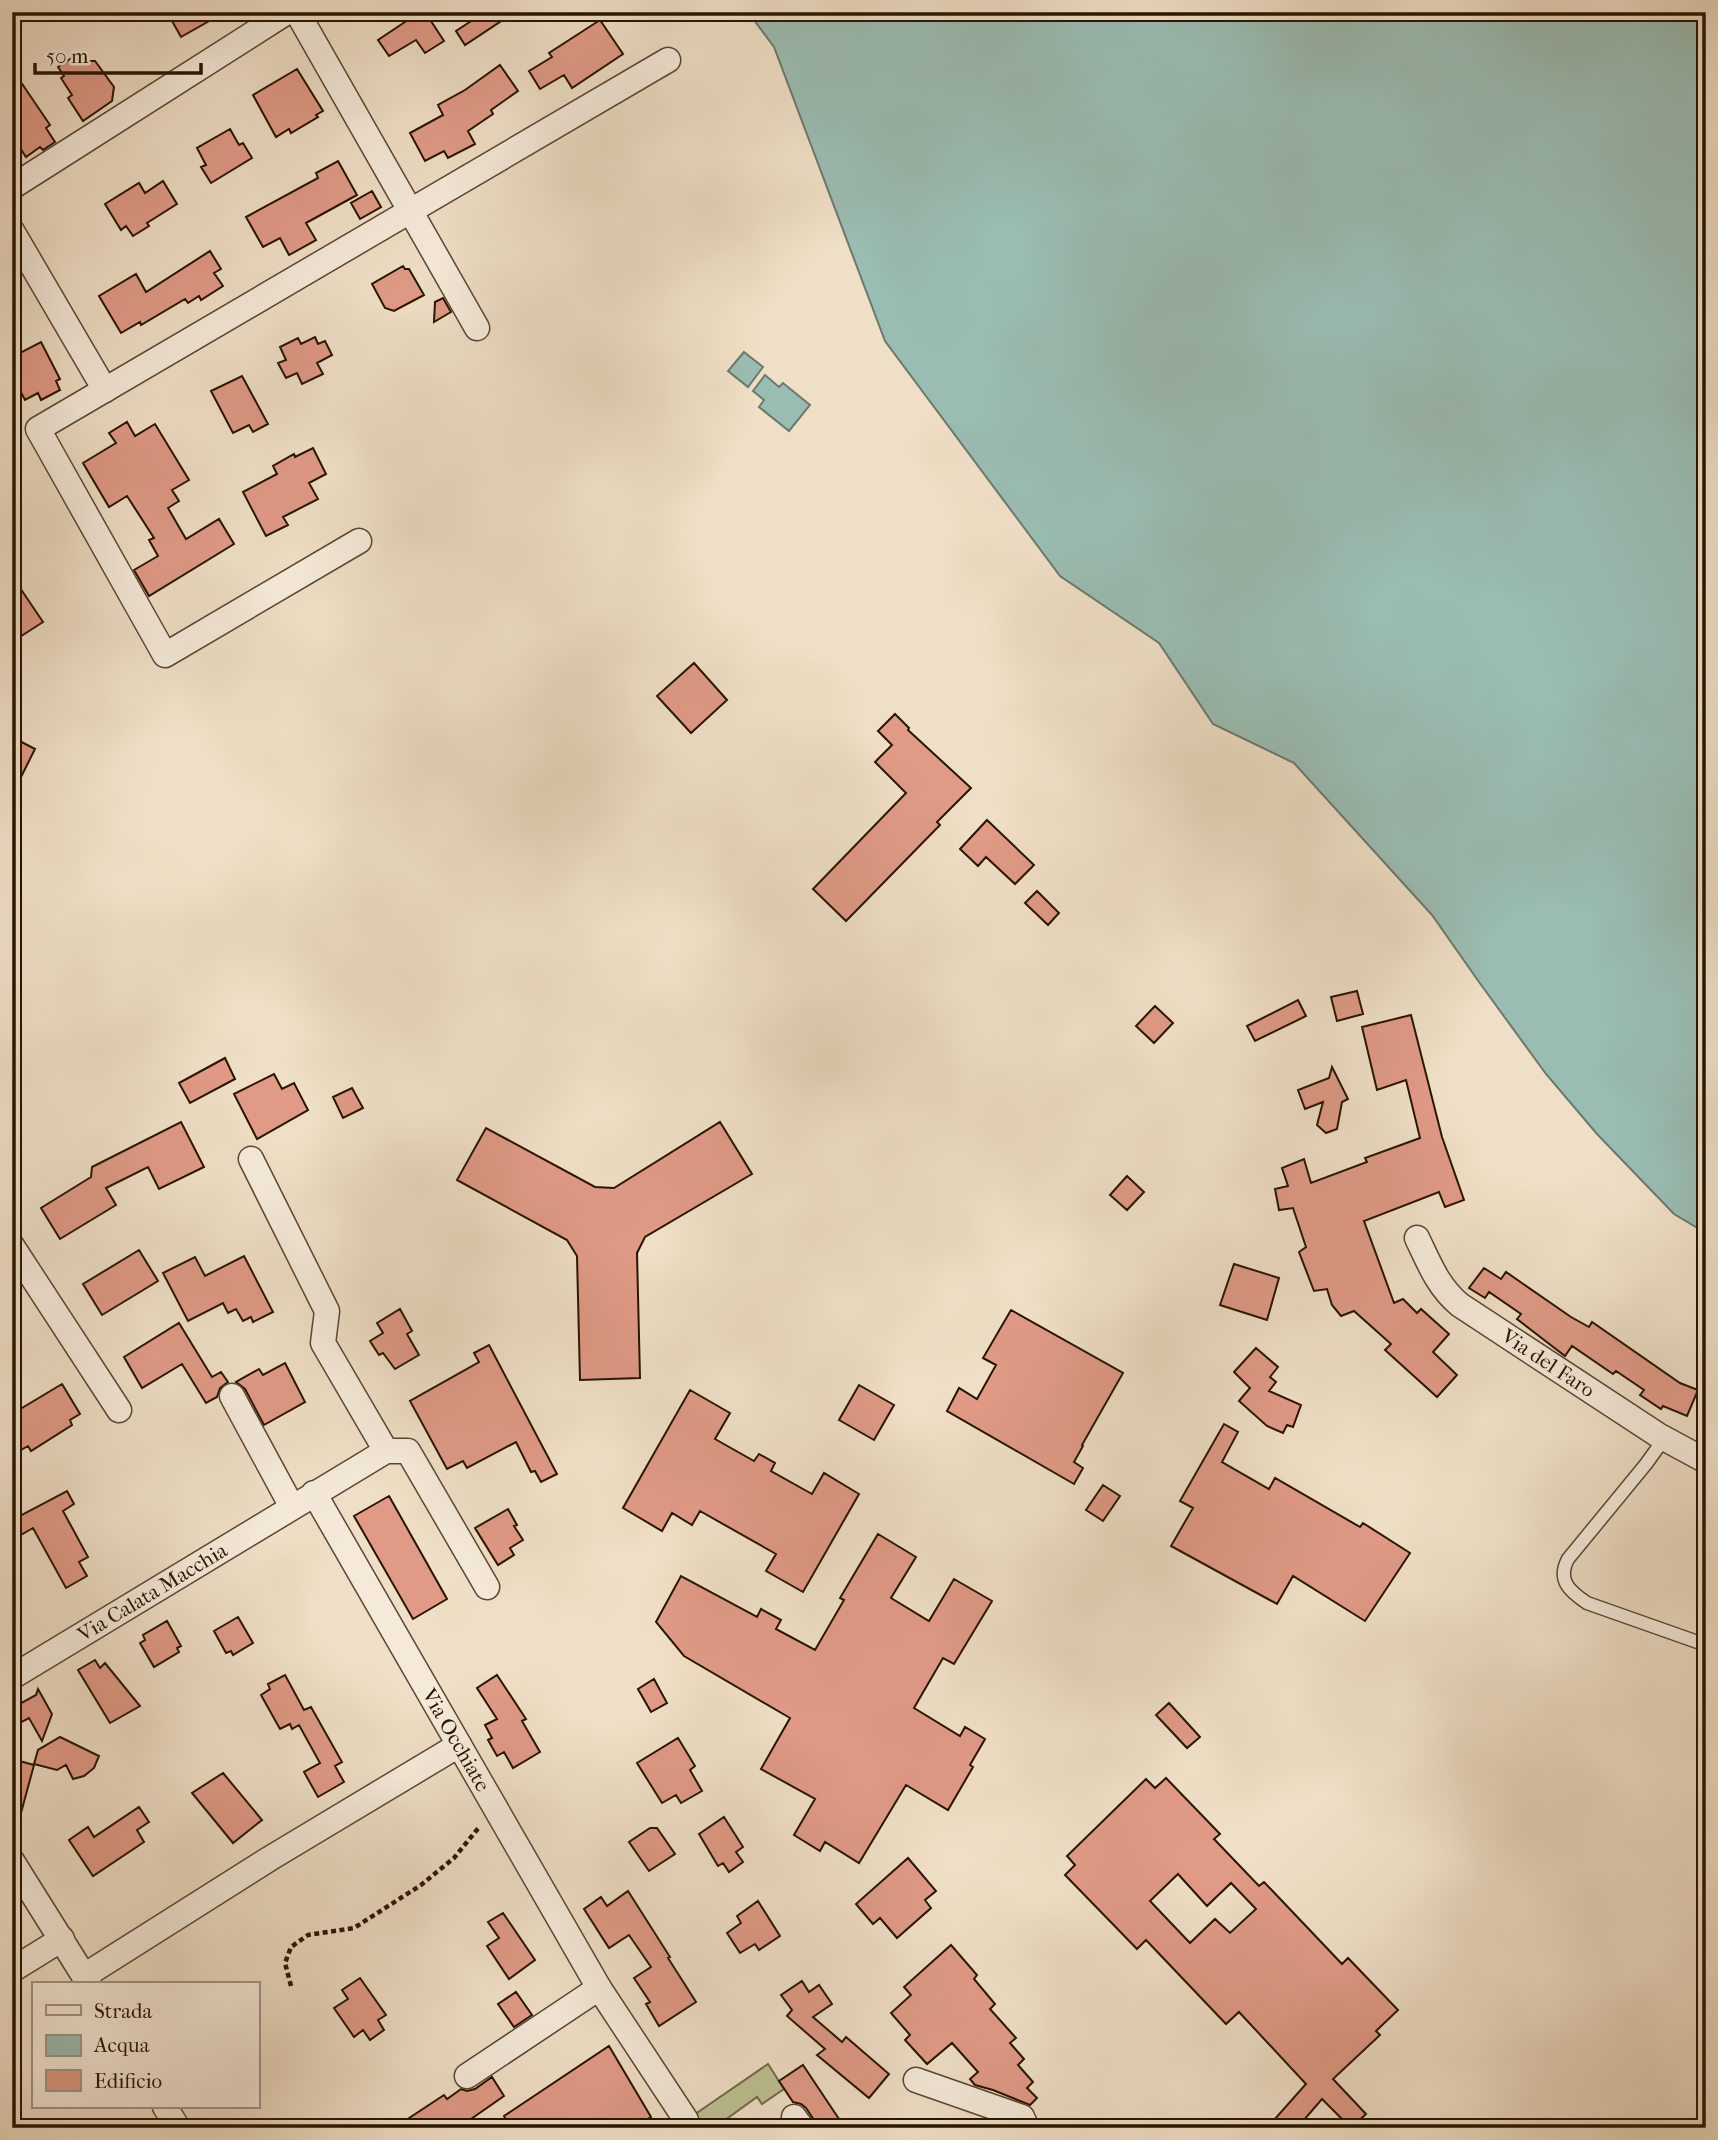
<svg xmlns="http://www.w3.org/2000/svg" width="1718" height="2140" viewBox="0 0 1718 2140" font-family="'IM FELL French Canon',serif">
  <style>
    .green { fill: #bdc192; stroke: #726a4a; stroke-width: 2 }
    .water { fill: #9abdb3; stroke: #6c796c; stroke-width: 2 }
    .building { fill: #e09a86; stroke: #271402; stroke-width: 2; fill-rule: evenodd }
    .lines { fill: none; stroke-linecap: round; stroke-linejoin: round }
    .service-casing { stroke: #594733; stroke-width: 15 }
    .minor-casing { stroke: #594733; stroke-width: 27 }
    .path { stroke: #271402; stroke-width: 4.5; stroke-dasharray: 5 3.5; stroke-linecap: butt }
    .service { stroke: #f5eada; stroke-width: 12 }
    .minor { stroke: #f5eada; stroke-width: 24 }
    .labels { text-anchor: middle; stroke-width: 6; stroke-linejoin: round; paint-order: stroke }
    .street-label { font-size: 21px; fill: #271402; stroke: #f5eada }
  </style>
  <rect width="100%" height="100%" fill="#efdfc6"/>
  <filter id="stains"><feTurbulence type="fractalNoise" baseFrequency=".00286" numOctaves="4"/><feColorMatrix values="0 0 0 0 .2 0 0 0 0 .09 0 0 0 0 .02 0 0 0 .5 -.17"/></filter>
  <radialGradient id="worn" r=".72"><stop offset=".6" stop-color="#630" stop-opacity="0"/><stop offset="1" stop-color="#630" stop-opacity=".3"/></radialGradient>
  <path class="green" d="M 768,2064 L 784,2089 L 762,2104 L 757,2097 L 714,2128 L 675,2128 Z"/>
  <path class="water" d="M 748,12 L 1706,12 L 1706,1233 L 1674,1214 L 1597,1134 L 1546,1074 L 1479,982 L 1432,915 L 1294,763 L 1213,724 L 1159,643 L 1060,576 L 885,341 L 774,47 Z
    M 744,352 L 763,367 L 748,387 L 728,371 Z
    M 765,375 L 779,387 L 783,383 L 810,405 L 789,431 L 759,407 L 764,400 L 753,391 Z"/>
  <path class="building" d="M 167,12 L 225,12 L 181,37 Z
    M 420,12 L 425,12 L 444,41 L 425,53 L 416,40 L 389,56 L 378,40 Z
    M 485,12 L 515,12 L 465,45 L 456,31 Z
    M 600,20 L 623,54 L 572,88 L 564,75 L 540,89 L 529,71 L 552,57 L 549,53 Z
    M 73,57 L 76,61 L 95,61 L 114,87 L 112,101 L 83,121 L 68,98 L 72,95 L 61,78 L 64,76 L 58,67 Z
    M 500,65 L 518,91 L 491,110 L 493,114 L 468,131 L 475,144 L 448,158 L 444,151 L 425,161 L 410,133 L 443,115 L 438,105 L 465,90 Z
    M 12,69 L 50,125 L 46,128 L 55,142 L 43,150 L 40,147 L 26,157 L 18,145 L 12,144 Z
    M 297,69 L 323,111 L 316,115 L 318,117 L 291,133 L 289,129 L 276,137 L 253,95 Z
    M 230,129 L 239,145 L 243,143 L 252,158 L 211,183 L 201,167 L 206,165 L 197,148 Z
    M 338,161 L 357,195 L 306,223 L 316,240 L 289,255 L 280,238 L 263,247 L 246,217 L 318,178 L 316,173 Z
    M 163,181 L 177,204 L 147,223 L 149,226 L 133,236 L 126,226 L 121,230 L 105,204 L 139,183 L 145,193 Z
    M 372,191 L 381,207 L 360,219 L 351,203 Z
    M 210,251 L 221,269 L 214,273 L 223,286 L 201,300 L 199,296 L 188,303 L 185,299 L 141,325 L 140,322 L 121,333 L 99,296 L 136,274 L 146,292 Z
    M 403,266 L 405,269 L 409,269 L 424,295 L 394,311 L 385,308 L 372,284 Z
    M 443,298 L 451,312 L 434,322 L 435,302 Z
    M 315,337 L 318,344 L 325,341 L 332,355 L 317,363 L 323,374 L 302,384 L 297,373 L 286,378 L 278,363 L 286,360 L 280,347 L 298,338 L 301,344 Z
    M 41,342 L 60,379 L 56,381 L 60,390 L 41,400 L 38,393 L 25,400 L 12,375 L 12,357 Z
    M 242,376 L 268,424 L 253,432 L 249,425 L 233,433 L 211,391 Z
    M 127,422 L 135,436 L 155,424 L 189,480 L 172,490 L 179,501 L 168,508 L 186,539 L 219,519 L 234,544 L 149,596 L 134,570 L 158,556 L 149,540 L 154,538 L 127,496 L 109,507 L 83,463 L 116,443 L 109,433 Z
    M 313,448 L 326,474 L 309,483 L 318,499 L 283,517 L 288,525 L 266,536 L 243,492 L 277,474 L 273,466 L 294,454 L 295,457 Z
    M 12,576 L 43,622 L 12,642 Z
    M 694,663 L 727,700 L 691,733 L 657,696 Z
    M 895,714 L 909,728 L 908,730 L 971,788 L 937,822 L 940,825 L 846,921 L 813,889 L 906,793 L 875,762 L 892,745 L 878,731 Z
    M 12,737 L 35,749 L 12,795 Z
    M 987,820 L 1034,865 L 1015,884 L 986,857 L 978,866 L 960,849 Z
    M 1037,891 L 1059,913 L 1048,925 L 1025,903 Z
    M 1357,991 L 1363,1014 L 1337,1021 L 1331,997 Z
    M 1298,1000 L 1306,1016 L 1255,1041 L 1247,1026 Z
    M 1155,1006 L 1173,1023 L 1154,1043 L 1136,1026 Z
    M 1411,1015 L 1442,1137 L 1464,1200 L 1445,1207 L 1439,1192 L 1364,1221 L 1394,1303 L 1403,1299 L 1417,1313 L 1421,1309 L 1449,1334 L 1433,1352 L 1457,1375 L 1437,1397 L 1385,1350 L 1391,1344 L 1354,1311 L 1341,1316 L 1332,1305 L 1327,1289 L 1314,1291 L 1299,1252 L 1306,1247 L 1293,1208 L 1279,1210 L 1275,1189 L 1288,1186 L 1282,1168 L 1304,1159 L 1311,1183 L 1367,1162 L 1365,1158 L 1420,1138 L 1406,1080 L 1377,1090 L 1362,1027 Z
    M 225,1058 L 235,1079 L 190,1103 L 179,1083 Z
    M 1332,1067 L 1348,1099 L 1342,1102 L 1337,1129 L 1326,1133 L 1317,1125 L 1323,1102 L 1305,1109 L 1298,1090 L 1329,1078 Z
    M 274,1074 L 282,1089 L 294,1083 L 308,1110 L 257,1139 L 234,1094 Z
    M 352,1088 L 363,1108 L 343,1118 L 333,1097 Z
    M 181,1122 L 204,1167 L 159,1189 L 148,1167 L 106,1188 L 116,1205 L 60,1239 L 41,1208 L 91,1177 L 92,1167 Z
    M 720,1122 L 752,1174 L 645,1237 L 637,1253 L 640,1378 L 580,1380 L 577,1256 L 567,1240 L 457,1180 L 486,1128 L 595,1187 L 614,1188 Z
    M 1127,1176 L 1144,1192 L 1127,1210 L 1110,1195 Z
    M 139,1250 L 158,1281 L 102,1315 L 83,1284 Z
    M 244,1256 L 273,1312 L 253,1322 L 251,1317 L 243,1321 L 236,1309 L 228,1313 L 223,1303 L 188,1321 L 163,1273 L 195,1257 L 205,1276 Z
    M 1234,1264 L 1279,1278 L 1267,1320 L 1220,1305 Z
    M 1484,1268 L 1501,1279 L 1506,1272 L 1571,1317 L 1589,1327 L 1592,1322 L 1680,1383 L 1698,1390 L 1687,1416 L 1663,1406 L 1661,1409 L 1640,1395 L 1644,1390 L 1616,1371 L 1613,1374 L 1572,1346 L 1565,1356 L 1517,1319 L 1521,1314 L 1489,1292 L 1485,1298 L 1469,1288 Z
    M 400,1309 L 412,1331 L 407,1334 L 419,1355 L 395,1369 L 383,1353 L 379,1355 L 370,1341 L 383,1333 L 377,1323 Z
    M 1011,1310 L 1123,1373 L 1082,1445 L 1083,1446 L 1074,1462 L 1083,1468 L 1074,1484 L 947,1411 L 959,1388 L 977,1399 L 996,1365 L 983,1358 Z
    M 179,1323 L 212,1377 L 221,1372 L 228,1382 L 220,1388 L 217,1397 L 206,1403 L 182,1364 L 142,1388 L 124,1357 Z
    M 489,1345 L 557,1474 L 541,1482 L 535,1471 L 531,1472 L 516,1442 L 467,1468 L 463,1461 L 447,1469 L 410,1401 L 479,1362 L 474,1353 Z
    M 1256,1348 L 1278,1367 L 1270,1377 L 1276,1382 L 1269,1391 L 1301,1405 L 1293,1427 L 1287,1425 L 1283,1433 L 1267,1426 L 1239,1401 L 1250,1388 L 1234,1372 Z
    M 285,1363 L 305,1402 L 264,1425 L 245,1389 L 236,1382 L 259,1369 L 263,1375 Z
    M 62,1384 L 80,1414 L 70,1420 L 72,1425 L 31,1451 L 28,1446 L 12,1455 L 12,1414 Z
    M 859,1385 L 894,1405 L 874,1440 L 839,1420 Z
    M 690,1390 L 730,1413 L 715,1439 L 754,1461 L 759,1454 L 775,1463 L 771,1471 L 812,1494 L 824,1473 L 859,1494 L 803,1592 L 766,1571 L 776,1554 L 700,1511 L 692,1525 L 672,1513 L 662,1531 L 623,1508 Z
    M 1224,1424 L 1238,1432 L 1222,1462 L 1269,1489 L 1275,1478 L 1360,1527 L 1363,1523 L 1410,1553 L 1365,1621 L 1293,1576 L 1277,1604 L 1171,1546 L 1193,1508 L 1180,1501 Z
    M 1103,1485 L 1120,1496 L 1103,1521 L 1086,1510 Z
    M 67,1491 L 74,1504 L 63,1511 L 88,1557 L 79,1562 L 87,1576 L 66,1588 L 33,1528 L 12,1540 L 12,1520 Z
    M 389,1496 L 447,1599 L 413,1619 L 354,1516 Z
    M 508,1509 L 517,1525 L 514,1526 L 523,1540 L 510,1548 L 514,1555 L 498,1565 L 475,1528 Z
    M 878,1534 L 916,1557 L 891,1598 L 929,1621 L 954,1579 L 992,1601 L 954,1664 L 943,1658 L 914,1708 L 960,1736 L 965,1727 L 985,1739 L 970,1765 L 973,1767 L 948,1810 L 906,1785 L 859,1863 L 825,1842 L 820,1851 L 794,1835 L 815,1799 L 761,1769 L 790,1718 L 684,1656 L 656,1622 L 681,1576 L 757,1617 L 761,1609 L 781,1620 L 776,1629 L 815,1650 L 844,1600 L 840,1598 Z
    M 238,1617 L 253,1643 L 233,1655 L 231,1651 L 226,1653 L 214,1631 Z
    M 167,1621 L 181,1646 L 177,1648 L 179,1652 L 154,1667 L 140,1643 L 145,1640 L 143,1635 Z
    M 95,1660 L 100,1668 L 105,1663 L 140,1706 L 110,1723 L 78,1670 Z
    M 285,1675 L 304,1710 L 311,1707 L 342,1762 L 335,1766 L 344,1782 L 318,1797 L 304,1772 L 320,1763 L 299,1725 L 292,1729 L 290,1724 L 280,1729 L 261,1695 L 270,1689 L 268,1684 Z
    M 497,1675 L 526,1719 L 522,1721 L 540,1752 L 513,1768 L 504,1752 L 497,1756 L 488,1740 L 492,1738 L 485,1725 L 497,1719 L 477,1688 Z
    M 654,1679 L 667,1703 L 651,1712 L 638,1689 Z
    M 38,1689 L 52,1714 L 42,1741 L 29,1718 L 12,1727 L 12,1708 L 36,1695 Z
    M 1169,1703 L 1200,1737 L 1187,1748 L 1156,1715 Z
    M 60,1737 L 99,1756 L 94,1768 L 84,1776 L 73,1779 L 66,1765 L 57,1770 L 34,1764 L 38,1750 Z
    M 678,1738 L 695,1766 L 690,1770 L 702,1791 L 681,1803 L 676,1795 L 662,1803 L 637,1763 Z
    M 16,1760 L 34,1765 L 18,1824 L 12,1824 L 12,1772 Z
    M 223,1773 L 262,1820 L 233,1843 L 192,1793 Z
    M 1166,1778 L 1220,1834 L 1214,1839 L 1259,1886 L 1264,1882 L 1342,1964 L 1348,1958 L 1398,2010 L 1376,2031 L 1380,2035 L 1333,2079 L 1366,2114 L 1351,2128 L 1322,2099 L 1297,2128 L 1267,2128 L 1306,2084 L 1239,2012 L 1226,2024 L 1146,1940 L 1137,1949 L 1065,1875 L 1075,1865 L 1067,1856 L 1146,1779 L 1155,1788 ZM 1178,1874 L 1207,1906 L 1231,1883 L 1256,1909 L 1230,1933 L 1215,1919 L 1190,1943 L 1150,1901 Z
    M 139,1807 L 149,1822 L 137,1830 L 144,1842 L 93,1876 L 69,1840 L 88,1827 L 94,1837 Z
    M 724,1817 L 743,1847 L 736,1852 L 743,1862 L 729,1872 L 723,1863 L 718,1866 L 699,1834 Z
    M 650,1828 L 657,1828 L 675,1854 L 649,1871 L 629,1842 Z
    M 908,1858 L 936,1891 L 925,1900 L 931,1908 L 897,1938 L 880,1918 L 873,1924 L 856,1904 Z
    M 628,1891 L 670,1957 L 668,1958 L 696,2002 L 659,2026 L 646,2004 L 650,2002 L 634,1978 L 651,1967 L 629,1935 L 609,1948 L 584,1909 L 601,1897 L 607,1906 Z
    M 758,1901 L 780,1936 L 759,1950 L 755,1944 L 740,1953 L 727,1933 L 741,1923 L 737,1916 Z
    M 503,1913 L 535,1960 L 509,1979 L 487,1946 L 499,1938 L 488,1922 Z
    M 951,1945 L 977,1975 L 974,1979 L 995,2004 L 990,2009 L 1016,2038 L 1010,2043 L 1024,2059 L 1018,2065 L 1033,2082 L 1027,2088 L 1037,2098 L 1030,2105 L 993,2090 L 975,2085 L 970,2079 L 978,2072 L 952,2043 L 927,2064 L 905,2040 L 910,2035 L 891,2013 L 911,1995 L 904,1987 Z
    M 360,1978 L 386,2015 L 378,2020 L 384,2030 L 370,2040 L 363,2030 L 354,2037 L 334,2008 L 348,1999 L 342,1990 Z
    M 802,1981 L 809,1992 L 819,1985 L 832,2004 L 813,2017 L 842,2042 L 846,2037 L 889,2074 L 869,2098 L 817,2055 L 825,2049 L 787,2016 L 792,2010 L 781,1995 Z
    M 516,1992 L 532,2015 L 514,2027 L 498,2004 Z
    M 609,2046 L 651,2117 L 633,2128 L 511,2128 L 504,2116 Z
    M 803,2065 L 845,2128 L 817,2128 L 814,2120 L 806,2108 L 801,2104 L 793,2102 L 779,2081 Z
    M 492,2077 L 504,2096 L 458,2128 L 394,2128 L 444,2095 L 447,2099 L 461,2089 L 467,2091 L 475,2089 Z"/>
  <g class="lines">
    <defs>
      <path id="service" d="M 1664,1439 L 1646,1464 L 1568,1559 C 1557,1580 1569,1591 1587,1603 L 1706,1645"/>
      <g id="minor">
        <path d="M 297,12 L 477,328"/>
        <path d="M 12,187 L 287,12"/>
        <path d="M 12,231 L 105,390"/>
        <path d="M 359,541 L 165,655 L 38,429 L 668,60"/>
        <path d="M 251,1159 L 327,1311 L 323,1343 L 386,1451"/>
        <path id="s1" d="M 1417,1238 C 1429,1263 1438,1287 1460,1305 L 1658,1435 L 1706,1461"/>
        <path d="M 12,1246 L 119,1410"/>
        <path d="M 232,1396 L 292,1507"/>
        <path id="s2" d="M 314,1493 L 599,1988 L 686,2120"/>
        <path id="s3" d="M 12,1677 L 386,1451 L 408,1451 L 487,1587"/>
        <path d="M 12,1861 L 89,1984"/>
        <path d="M 12,1970 L 62,1939"/>
        <path d="M 84,1976 L 269,1859 L 459,1745"/>
        <path d="M 467,2076 L 599,1988"/>
        <path d="M 916,2080 L 1022,2117 L 1027,2128"/>
        <path d="M 165,2107 L 178,2128"/>
        <path d="M 794,2117 L 802,2128"/>
      </g>
    </defs>
    <use href="#service" class="service-casing"/>
    <use href="#minor" class="minor-casing"/>
    <path class="path" d="M 291,1986 L 285,1963 L 291,1947 L 308,1935 L 354,1928 L 421,1885 L 454,1858 L 480,1826"/>
    <use href="#service" class="service"/>
    <use href="#minor" class="minor"/>
  </g>
  <g class="labels">
    <g class="street-label">
      <text dy="7" stroke="none"><textPath href="#s1" startOffset="186">Via del Faro</textPath></text>
      <text dy="7" stroke="none"><textPath href="#s3" startOffset="164">Via Calata Macchia</textPath></text>
      <text dy="7" stroke="none"><textPath href="#s2" startOffset="285">Via Occhiate</textPath></text>
    </g>
  </g>
  <rect width="1718" height="2140" fill="none" stroke="#efdfc6" stroke-width="42"/>
  <rect x="14" y="14" width="1690" height="2112" fill="none" stroke="#271402" stroke-width="3.5"/>
  <rect x="21" y="21" width="1676" height="2098" fill="none" stroke="#271402" stroke-width="2"/>
  <rect x="32" y="1982" width="228" height="126" fill="#f5eada" stroke="#a39484" stroke-width="2"/>
  <rect x="46" y="2005" width="35" height="10" fill="#f5eada" stroke="#a39484" stroke-width="2"/>
  <text x="94" y="2018" font-size="21" fill="#271402">Strada</text>
  <rect x="46" y="2035" width="35" height="21" fill="#9abdb3" stroke="#a39484" stroke-width="2"/>
  <text x="94" y="2052" font-size="21" fill="#271402">Acqua</text>
  <rect x="46" y="2070" width="35" height="21" fill="#e09a86" stroke="#a39484" stroke-width="2"/>
  <text x="94" y="2088" font-size="21" fill="#271402">Edificio</text>
  <path d="M35 63v10h166v-10" fill="none" stroke="#271402" stroke-width="3.5"/>
  <text x="46" y="63" font-size="21" fill="#271402" stroke="#f5eada" stroke-width="5" paint-order="stroke">50 m</text>
  <rect width="100%" height="100%" filter="url(#stains)"/>
  <rect width="100%" height="100%" fill="url(#worn)"/>
</svg>
